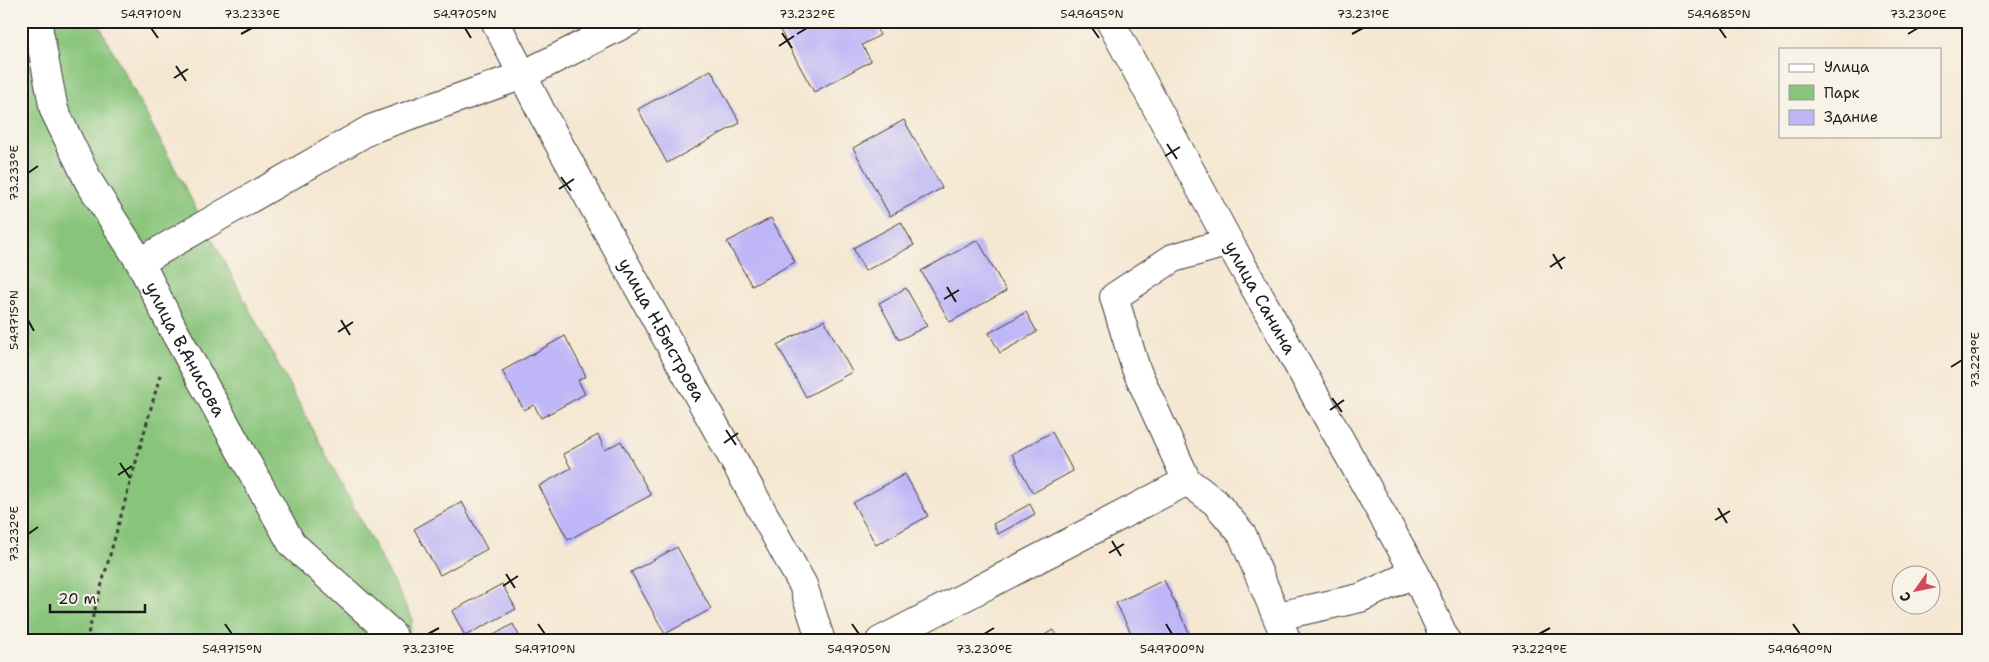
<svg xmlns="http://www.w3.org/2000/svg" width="1989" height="662" viewBox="0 0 1989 662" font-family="'Shantell Sans',sans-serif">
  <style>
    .green { fill: #88c47a; stroke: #52704b }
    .building { fill: #beb6f7 }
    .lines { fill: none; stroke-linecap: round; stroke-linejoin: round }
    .minor-casing { stroke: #3d3a37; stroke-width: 30 }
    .path { stroke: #3d3a37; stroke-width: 3; stroke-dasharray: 4 4; stroke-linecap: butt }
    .minor { stroke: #fff; stroke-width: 28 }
    .ticks { fill: none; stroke: #1c1c1c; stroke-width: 2 }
    .labels { text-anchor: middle; stroke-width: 4; stroke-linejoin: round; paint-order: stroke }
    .street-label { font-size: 18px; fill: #1c1c1c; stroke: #f7f3e8 }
    .neatline { fill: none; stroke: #1c1c1c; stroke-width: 2 }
    .ticks-label { font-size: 12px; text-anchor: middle; fill: #1c1c1c }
  </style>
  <rect width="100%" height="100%" fill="#f7f3e8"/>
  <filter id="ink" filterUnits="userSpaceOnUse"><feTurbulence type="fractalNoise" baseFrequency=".02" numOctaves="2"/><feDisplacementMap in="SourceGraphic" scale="10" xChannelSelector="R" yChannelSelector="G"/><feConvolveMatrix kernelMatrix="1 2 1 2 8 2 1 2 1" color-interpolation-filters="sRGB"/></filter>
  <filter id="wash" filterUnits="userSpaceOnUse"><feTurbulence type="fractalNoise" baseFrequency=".0096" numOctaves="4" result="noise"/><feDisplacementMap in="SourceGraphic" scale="20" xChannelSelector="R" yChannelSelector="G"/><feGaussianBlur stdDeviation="1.12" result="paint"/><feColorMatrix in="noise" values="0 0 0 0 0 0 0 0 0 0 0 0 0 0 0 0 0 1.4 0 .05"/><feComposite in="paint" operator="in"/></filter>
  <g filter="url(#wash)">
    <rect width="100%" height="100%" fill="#f5e7d2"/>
    <path class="green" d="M 21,21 L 97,21 L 413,619 L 406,641 L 21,641 Z"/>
    <g id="blocks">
      <path class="building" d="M 775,21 L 872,21 L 880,35 L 862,45 L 871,61 L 814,92 Z
        M 711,70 L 740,123 L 667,163 L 638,109 Z
        M 904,120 L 942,188 L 890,216 L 853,148 Z
        M 771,218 L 795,262 L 752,286 L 727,242 Z
        M 901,222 L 914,245 L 865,271 L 853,248 Z
        M 978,240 L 1006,291 L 950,322 L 921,271 Z
        M 906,288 L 927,326 L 899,340 L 879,303 Z
        M 1026,312 L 1037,332 L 1000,353 L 989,333 Z
        M 824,320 L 852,372 L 806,397 L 777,345 Z
        M 565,336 L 586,376 L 578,380 L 585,394 L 541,418 L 534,405 L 524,410 L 502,371 Z
        M 1052,432 L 1073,471 L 1033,493 L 1012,454 Z
        M 598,435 L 605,450 L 621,441 L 651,495 L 568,540 L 539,486 L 571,468 L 563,454 Z
        M 905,474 L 928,516 L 876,545 L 853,503 Z
        M 462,502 L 487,549 L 440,575 L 414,529 Z
        M 1030,504 L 1035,514 L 998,534 L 993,524 Z
        M 677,547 L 711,609 L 665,634 L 631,572 Z
        M 1164,580 L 1193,641 L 1135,641 L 1116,603 Z
        M 502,584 L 516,609 L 465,636 L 452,611 Z
        M 513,624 L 522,641 L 483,641 Z
        M 1053,630 L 1060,641 L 1034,641 Z"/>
    </g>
  </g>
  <g filter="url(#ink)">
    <use href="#blocks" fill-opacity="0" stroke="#3d3a37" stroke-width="1"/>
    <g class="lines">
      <defs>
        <g id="minor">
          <path id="s1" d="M 37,21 L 54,110 L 89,182 L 140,262 L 173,329 L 292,544 L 392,634 L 395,641"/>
          <path id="s2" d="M 495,21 L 543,115 L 803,585 L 821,641"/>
          <path id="s3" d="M 1110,21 L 1229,242 L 1415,573 L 1446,641"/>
          <path d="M 1229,242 L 1173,258 L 1114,297 L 1136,369 L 1187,481 L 1215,502 L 1242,534 L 1287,641"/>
          <path d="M 140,262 L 371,129 L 523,75 L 630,21"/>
          <path d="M 1278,616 L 1360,598 L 1415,573"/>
          <path d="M 880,641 L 1187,481"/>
        </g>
      </defs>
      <use href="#minor" class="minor-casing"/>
      <path class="path" d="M 86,641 L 161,372"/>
      <use href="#minor" class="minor"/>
    </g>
  </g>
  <path class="ticks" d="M 151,28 L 158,38M 465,28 L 471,38M 1092,28 L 1099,38M 1719,28 L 1726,38M 782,33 L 792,48M 241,34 L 252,28M 797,34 L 807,28M 1352,34 L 1363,28M 1908,34 L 1918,28M 779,46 L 794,36M 176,66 L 186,81M 174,78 L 188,69M 1167,144 L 1177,159M 1165,156 L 1180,147M 28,173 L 38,166M 561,177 L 571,191M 559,189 L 574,179M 1553,254 L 1562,269M 1550,267 L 1565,257M 947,287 L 956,302M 944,299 L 959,290M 28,320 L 34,331M 341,320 L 350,335M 338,332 L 353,322M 1951,367 L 1962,360M 1332,398 L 1342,412M 1330,410 L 1344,400M 726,430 L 736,445M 724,443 L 738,433M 120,463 L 130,478M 118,475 L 132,466M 1718,508 L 1727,523M 1715,520 L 1730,511M 28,534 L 38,527M 1112,541 L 1121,556M 1109,553 L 1124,544M 506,574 L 515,588M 503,586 L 518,576M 225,624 L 232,634M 538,624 L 545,634M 852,624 L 859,634M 1166,624 L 1172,634M 1793,624 L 1800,634M 428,634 L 439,628M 984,634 L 994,628M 1539,634 L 1550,628"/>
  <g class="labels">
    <g class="street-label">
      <text dy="6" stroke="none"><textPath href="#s3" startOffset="315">улица Санина</textPath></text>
      <text dy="6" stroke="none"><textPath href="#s2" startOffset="351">улица Н.Быстрова</textPath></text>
      <text dy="6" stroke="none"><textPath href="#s1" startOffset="364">улица В.Анисова</textPath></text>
    </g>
  </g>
  <rect width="1989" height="662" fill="none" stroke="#f7f3e8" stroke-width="55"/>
  <rect x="1779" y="48" width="162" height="90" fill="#f7f3e8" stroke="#9f9d96"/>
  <rect x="1789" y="64" width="25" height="8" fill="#ffffff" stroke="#9f9d96"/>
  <text x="1824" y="72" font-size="15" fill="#1c1c1c">Улица</text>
  <rect x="1789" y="85" width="25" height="15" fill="#88c47a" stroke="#9f9d96"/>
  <text x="1824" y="98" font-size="15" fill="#1c1c1c">Парк</text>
  <rect x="1789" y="110" width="25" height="15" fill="#beb6f7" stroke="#9f9d96"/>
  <text x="1824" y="122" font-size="15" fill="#1c1c1c">Здание</text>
  <g transform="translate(1916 590) rotate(237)"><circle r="24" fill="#f7f3e8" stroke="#9f9d96"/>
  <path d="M0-4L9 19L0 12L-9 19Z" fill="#d1495b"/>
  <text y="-8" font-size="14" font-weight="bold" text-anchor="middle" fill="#1c1c1c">С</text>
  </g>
  <path d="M50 604v8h95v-8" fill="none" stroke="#1c1c1c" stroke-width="2.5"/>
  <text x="58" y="604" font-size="15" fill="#1c1c1c" stroke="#f7f3e8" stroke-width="4" paint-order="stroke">20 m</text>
  <rect x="28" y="28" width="1934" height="606" class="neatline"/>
  <g class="ticks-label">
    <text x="151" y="18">54.9710°N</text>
    <text x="252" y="18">73.233°E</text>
    <text x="465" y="18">54.9705°N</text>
    <text x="807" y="18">73.232°E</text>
    <text x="1092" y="18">54.9695°N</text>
    <text x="1363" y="18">73.231°E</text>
    <text x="1719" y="18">54.9685°N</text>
    <text x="1918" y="18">73.230°E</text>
    <text transform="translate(14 173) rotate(-90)" y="4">73.233°E</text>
    <text transform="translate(14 320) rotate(-90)" y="4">54.9715°N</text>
    <text transform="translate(1975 360) rotate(-90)" y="4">73.229°E</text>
    <text transform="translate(14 534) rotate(-90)" y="4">73.232°E</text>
    <text x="232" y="653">54.9715°N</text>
    <text x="428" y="653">73.231°E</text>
    <text x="545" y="653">54.9710°N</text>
    <text x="859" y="653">54.9705°N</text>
    <text x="984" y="653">73.230°E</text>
    <text x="1172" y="653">54.9700°N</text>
    <text x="1539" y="653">73.229°E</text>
    <text x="1800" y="653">54.9690°N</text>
  </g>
</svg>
